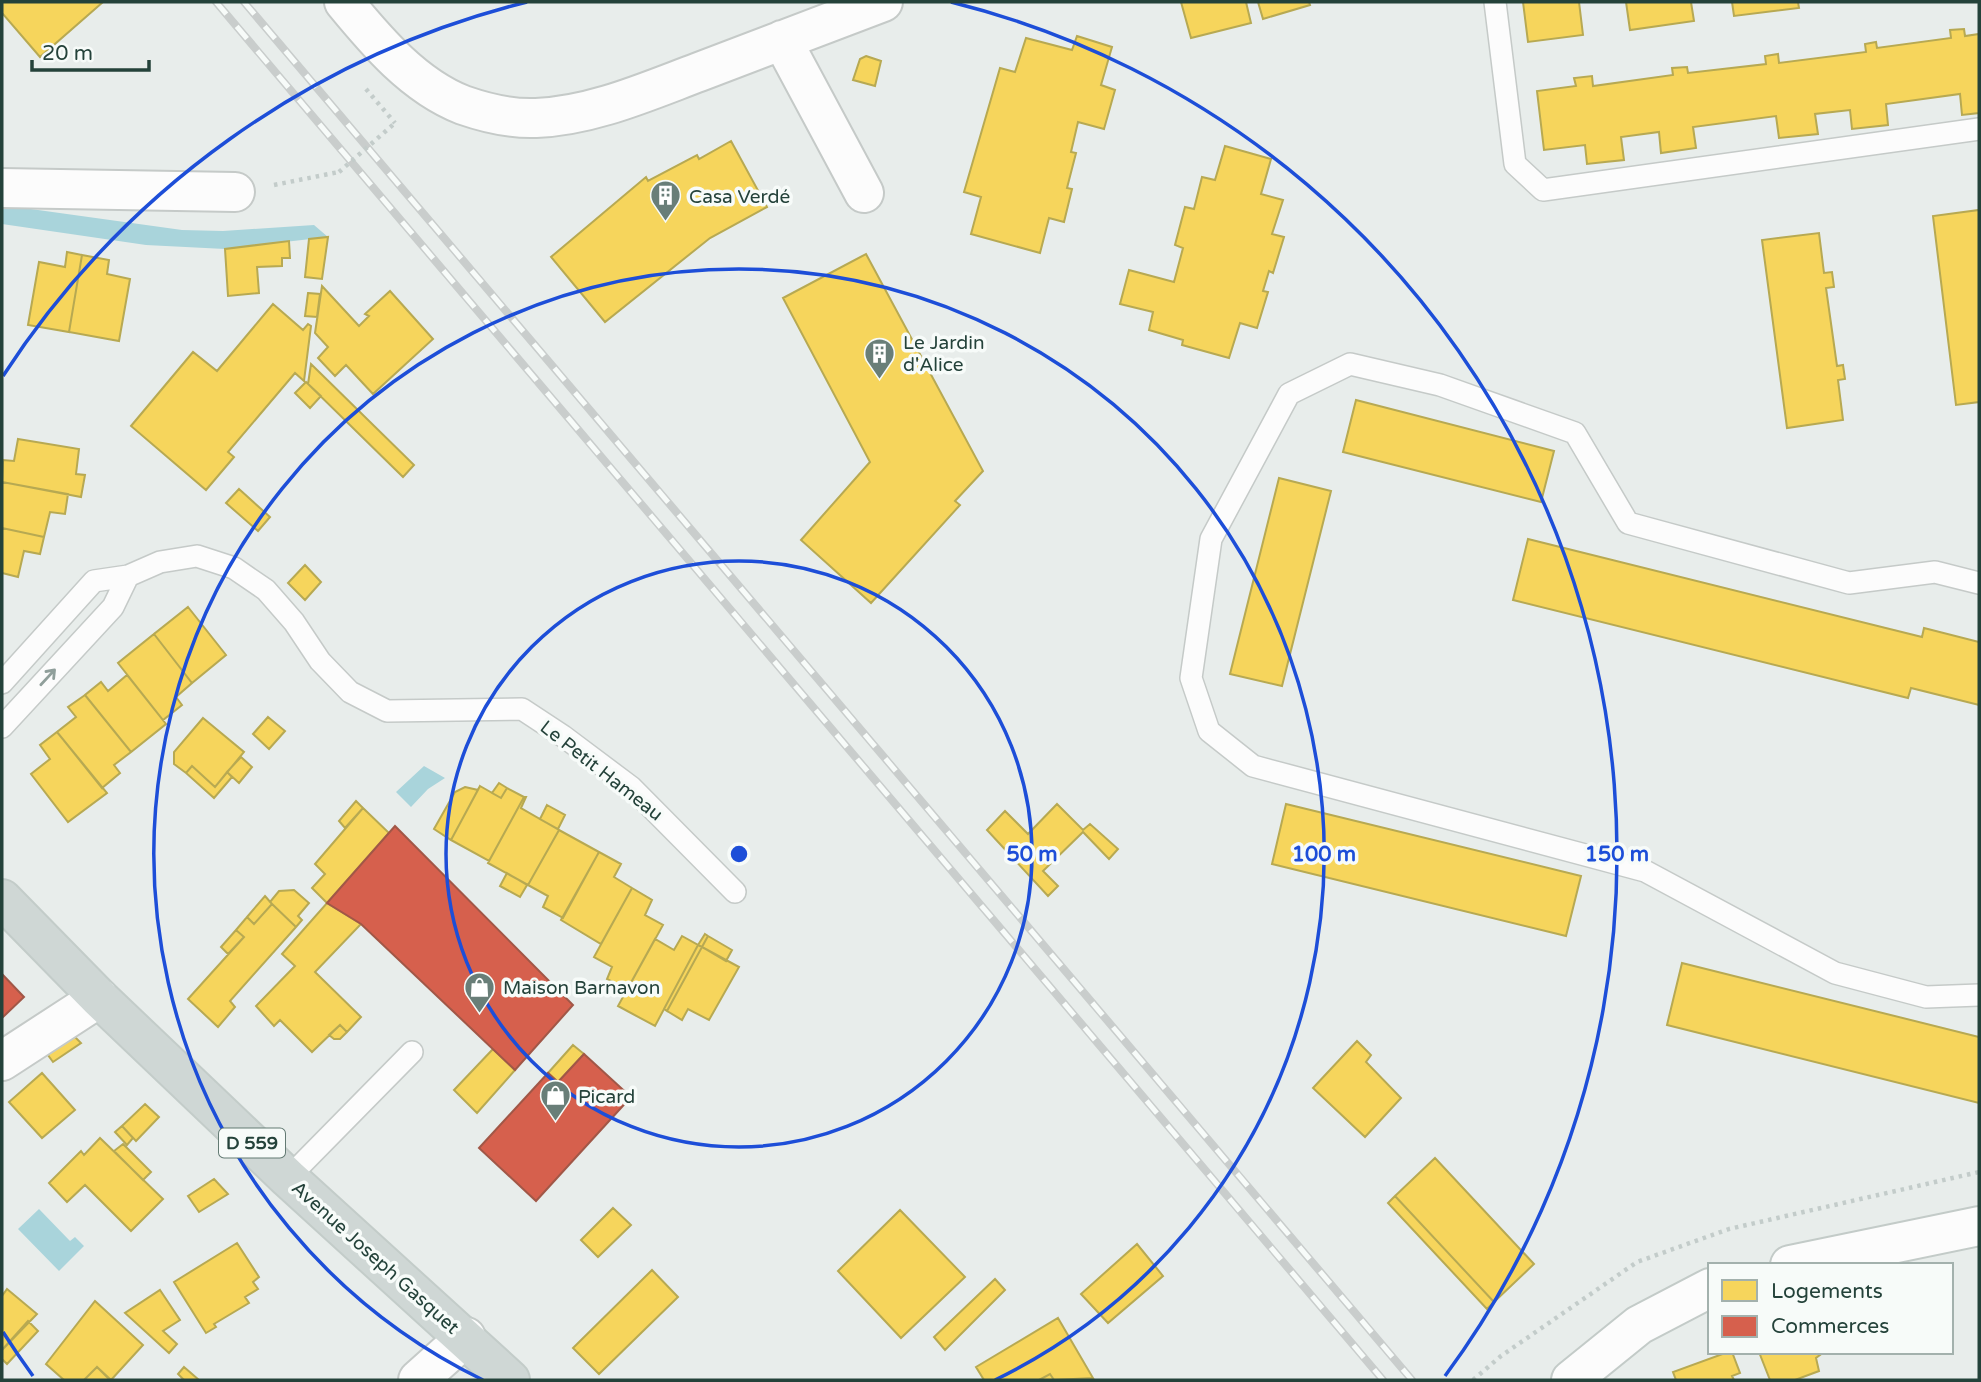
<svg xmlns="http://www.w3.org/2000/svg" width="1981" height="1382" viewBox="0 0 1981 1382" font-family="'Varela Round',sans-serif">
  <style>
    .water { fill: #a9d4db }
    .homes { fill: #f6d55c; stroke: #b7a952; stroke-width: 2 }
    .shops { fill: #d6604d; stroke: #a15747; stroke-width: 2 }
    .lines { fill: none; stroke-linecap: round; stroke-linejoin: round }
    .lane-casing { stroke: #c5cac8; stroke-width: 24 }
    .street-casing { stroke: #c5cac8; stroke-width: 42 }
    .secondary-casing { stroke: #c3cbc8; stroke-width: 42 }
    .primary-casing { stroke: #c3ccc9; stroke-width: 42 }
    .path { stroke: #c3ccca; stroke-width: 4.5; stroke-dasharray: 3.5 5; stroke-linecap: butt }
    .lane { stroke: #fcfcfc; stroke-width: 21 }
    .street { stroke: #fcfcfc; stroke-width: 38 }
    .secondary { stroke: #fcfcfc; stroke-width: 38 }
    .primary { stroke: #cfd7d5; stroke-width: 38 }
    .rail-casing { stroke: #c9cdcc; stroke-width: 8 }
    .rail { stroke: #f7fbf9; stroke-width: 5; stroke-dasharray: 16; stroke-linecap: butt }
    .path-bridge { stroke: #c3ccca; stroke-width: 4.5; stroke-dasharray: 3.5 5; stroke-linecap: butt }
    .oneway { stroke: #909f9b }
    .ring { fill: none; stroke: #1d4ed8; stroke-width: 3.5 }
    .labels { text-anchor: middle; stroke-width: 7; stroke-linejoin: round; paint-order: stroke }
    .shield { fill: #f7fbf9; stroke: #637a73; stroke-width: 2 }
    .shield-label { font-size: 18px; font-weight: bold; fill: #24423a }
    .poi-label { font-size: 19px; fill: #24423a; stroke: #f7fbf9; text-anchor: start }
    .street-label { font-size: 19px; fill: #24423a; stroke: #f7fbf9 }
    .centre { fill: #1d4ed8; stroke: #f7fbf9; stroke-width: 3.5 }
    .ring-label { font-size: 21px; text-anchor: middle; font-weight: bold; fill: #1d4ed8; stroke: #f7fbf9; stroke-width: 7; stroke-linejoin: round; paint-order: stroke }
  </style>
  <rect width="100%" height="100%" fill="#e8edeb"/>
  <path class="water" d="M 2,205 L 182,230 L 223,231 L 314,225 L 328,237 L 225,249 L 146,245 L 2,224 Z
    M 424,766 L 445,778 L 428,789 L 411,807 L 396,792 Z
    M 39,1209 L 70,1241 L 75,1237 L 84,1246 L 59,1271 L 18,1229 Z"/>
  <path class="homes" d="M 2,2 L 103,2 L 40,57 L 2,13 Z
    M 1181,2 L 1246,2 L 1251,23 L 1191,38 Z
    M 1258,2 L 1309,2 L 1310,5 L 1263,19 Z
    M 1523,2 L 1579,2 L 1583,35 L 1528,42 Z
    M 1626,2 L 1691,2 L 1694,21 L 1630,30 Z
    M 1732,2 L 1798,2 L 1799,8 L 1734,16 Z
    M 1964,29 L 1965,36 L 1979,34 L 1979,113 L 1962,115 L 1960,94 L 1886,104 L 1888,125 L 1852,129 L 1850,110 L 1815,114 L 1818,134 L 1779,138 L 1776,116 L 1693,127 L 1696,148 L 1661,153 L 1659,132 L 1621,137 L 1624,160 L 1605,162 L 1587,164 L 1585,145 L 1544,150 L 1537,91 L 1576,86 L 1574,78 L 1592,76 L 1593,86 L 1673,75 L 1672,68 L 1687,67 L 1688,73 L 1766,64 L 1765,56 L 1778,54 L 1779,63 L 1866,52 L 1865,44 L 1876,42 L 1877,48 L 1951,38 L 1950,30 Z
    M 1077,36 L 1112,47 L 1101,85 L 1115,90 L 1104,129 L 1078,122 L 1071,152 L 1076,153 L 1067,188 L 1072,189 L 1064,222 L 1049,218 L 1040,253 L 971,234 L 981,197 L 964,192 L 1000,68 L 1015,72 L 1026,38 L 1072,50 Z
    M 866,56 L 881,61 L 875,86 L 853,80 L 860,59 Z
    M 731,141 L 767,207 L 710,238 L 605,322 L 551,257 L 646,177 L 648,181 L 697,155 L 699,159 Z
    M 1225,146 L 1271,159 L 1261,194 L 1283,200 L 1272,234 L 1284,237 L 1273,273 L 1269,271 L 1263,291 L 1268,292 L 1257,328 L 1240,323 L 1229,358 L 1182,345 L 1183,340 L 1149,330 L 1153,312 L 1120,304 L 1129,270 L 1174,282 L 1183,248 L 1175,245 L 1185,207 L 1194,209 L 1202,177 L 1215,180 Z
    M 1979,210 L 1979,402 L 1956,405 L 1933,216 Z
    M 1819,233 L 1824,273 L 1832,272 L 1834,287 L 1826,288 L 1837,366 L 1843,365 L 1845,379 L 1838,380 L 1843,420 L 1787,428 L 1762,240 Z
    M 328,237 L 322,279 L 305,277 L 309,239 Z
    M 289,241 L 290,258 L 282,258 L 282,266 L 257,267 L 259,293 L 228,296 L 225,249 Z
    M 67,252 L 82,255 L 69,332 L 28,325 L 39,262 L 65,267 Z
    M 866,254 L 983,471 L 955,501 L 960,505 L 871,603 L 801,540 L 870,462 L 783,298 Z
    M 82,255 L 109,260 L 107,274 L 130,279 L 119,341 L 69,332 Z
    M 322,286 L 359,326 L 369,316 L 365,314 L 390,291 L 433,339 L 373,394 L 346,365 L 335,376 L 318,358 L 328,347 L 315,333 Z
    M 308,293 L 320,294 L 317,317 L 305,316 Z
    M 273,304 L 303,330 L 308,324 L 311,326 L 304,381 L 295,373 L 228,452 L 234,457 L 206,490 L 131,426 L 193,352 L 217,371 Z
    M 311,364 L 414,465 L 403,477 L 308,384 Z
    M 306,382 L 321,396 L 310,408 L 295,393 Z
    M 1356,400 L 1554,451 L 1541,502 L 1343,452 Z
    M 18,439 L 79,449 L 76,474 L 85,475 L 81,497 L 2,482 L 3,460 L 14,461 Z
    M 1279,478 L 1331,491 L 1282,686 L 1230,674 Z
    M 2,482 L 68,494 L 65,514 L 50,512 L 44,537 L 2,528 Z
    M 239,489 L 270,517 L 258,531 L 226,503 Z
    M 2,528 L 44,537 L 40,554 L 24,551 L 18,577 L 2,573 Z
    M 1528,539 L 1922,637 L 1924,628 L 1979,642 L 1979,705 L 1911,688 L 1908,698 L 1513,600 Z
    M 305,565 L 321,582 L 305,600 L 288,583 Z
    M 188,607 L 226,655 L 192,683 L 154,634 Z
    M 154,634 L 192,683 L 176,697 L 182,705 L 163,720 L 118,663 Z
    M 127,675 L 166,724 L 131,752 L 85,695 L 101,682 L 108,691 Z
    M 85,695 L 131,752 L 114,765 L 120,773 L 102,788 L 57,732 L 76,717 L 68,707 Z
    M 268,717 L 285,731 L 269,749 L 253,734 Z
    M 203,718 L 244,752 L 215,787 L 192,766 L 186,773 L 174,764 L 174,752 Z
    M 57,732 L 107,793 L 68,822 L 31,774 L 50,759 L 40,745 Z
    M 241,757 L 252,767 L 239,783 L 227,772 Z
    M 192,766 L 215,787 L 227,772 L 232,777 L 214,798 L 186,773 Z
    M 499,783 L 507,788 L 501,798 L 492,793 Z
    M 480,786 L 501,798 L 507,788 L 524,797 L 489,861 L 451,840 Z
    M 465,787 L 478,790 L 451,840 L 434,829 L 455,792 Z
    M 524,797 L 526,797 L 521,808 L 559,830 L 528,885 L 488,863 Z
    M 356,801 L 363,808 L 345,828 L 339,821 Z
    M 1057,804 L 1083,830 L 1090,824 L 1118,849 L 1109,859 L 1083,832 L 1043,871 L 1058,886 L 1048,896 L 987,830 L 1005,811 L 1028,834 Z
    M 1286,804 L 1581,876 L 1566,936 L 1272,864 Z
    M 547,805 L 565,815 L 558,829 L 540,819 Z
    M 363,808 L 389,833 L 327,903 L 312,888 L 325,874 L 315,864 Z
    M 559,830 L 599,852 L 563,918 L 543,907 L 548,896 L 528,885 Z
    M 599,852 L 621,864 L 614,877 L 632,888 L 601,944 L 561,920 Z
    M 507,873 L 527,885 L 520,897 L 500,886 Z
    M 632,888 L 652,900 L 645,915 L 663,925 L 627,990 L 607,979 L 612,967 L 594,957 Z
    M 294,890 L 309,903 L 298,916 L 302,920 L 296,927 L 270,902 L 279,891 Z
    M 265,896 L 272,904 L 254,924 L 247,917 Z
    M 327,903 L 361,924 L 315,972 L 361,1017 L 347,1032 L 340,1025 L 312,1052 L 280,1020 L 274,1026 L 256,1006 L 295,966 L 282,954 Z
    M 272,904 L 296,927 L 230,1001 L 235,1007 L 218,1027 L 188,999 L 244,937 L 236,930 L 247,917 L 254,924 Z
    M 236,930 L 244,937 L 228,954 L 221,947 Z
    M 705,934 L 708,936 L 702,947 L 698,945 Z
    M 682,936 L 698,945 L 655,1026 L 618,1006 L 655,939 L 674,950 Z
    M 708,936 L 732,950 L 726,961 L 702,947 Z
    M 698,945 L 702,947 L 667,1011 L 664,1009 Z
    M 702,947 L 739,967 L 709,1020 L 688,1009 L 682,1020 L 667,1011 Z
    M 1682,963 L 1979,1037 L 1979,1103 L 1667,1025 Z
    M 340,1025 L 347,1032 L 340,1039 L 334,1039 L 329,1035 Z
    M 71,1033 L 81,1043 L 53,1062 L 45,1051 Z
    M 1357,1041 L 1371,1055 L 1366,1062 L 1401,1098 L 1365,1137 L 1313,1088 Z
    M 573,1045 L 584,1054 L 558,1082 L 548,1073 Z
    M 493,1049 L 515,1070 L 477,1113 L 454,1090 Z
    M 42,1073 L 75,1110 L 42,1138 L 9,1102 Z
    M 145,1104 L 159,1117 L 136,1141 L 122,1126 Z
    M 122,1126 L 133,1138 L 127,1145 L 115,1132 Z
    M 100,1138 L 163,1199 L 131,1231 L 85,1185 L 67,1202 L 49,1183 L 81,1151 L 84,1155 Z
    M 123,1144 L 151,1172 L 143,1180 L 114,1151 Z
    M 1435,1158 L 1534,1264 L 1494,1302 L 1395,1196 Z
    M 214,1179 L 228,1194 L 199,1212 L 188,1196 Z
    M 1395,1196 L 1494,1302 L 1487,1309 L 1388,1203 Z
    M 613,1208 L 631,1225 L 598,1257 L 581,1240 Z
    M 900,1210 L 965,1277 L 901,1338 L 838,1271 Z
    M 237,1243 L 259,1277 L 253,1282 L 258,1289 L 245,1297 L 249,1303 L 214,1324 L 216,1327 L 206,1333 L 174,1282 Z
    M 1137,1244 L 1163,1276 L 1108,1323 L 1081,1294 Z
    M 652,1270 L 678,1297 L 599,1374 L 573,1348 Z
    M 995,1279 L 1005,1290 L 945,1350 L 934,1337 Z
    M 7,1289 L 37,1314 L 2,1350 L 2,1296 Z
    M 160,1290 L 180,1320 L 163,1331 L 177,1344 L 169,1353 L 125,1313 Z
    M 95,1301 L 143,1345 L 111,1380 L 97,1367 L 84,1380 L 64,1380 L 46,1364 Z
    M 1058,1318 L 1093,1378 L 1054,1380 L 1050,1374 L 1039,1380 L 984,1380 L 976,1367 Z
    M 28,1321 L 38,1331 L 7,1364 L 2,1359 L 2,1350 Z
    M 1728,1352 L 1732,1352 L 1740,1373 L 1732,1376 L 1734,1380 L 1676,1380 L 1673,1372 Z
    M 1759,1352 L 1824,1352 L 1816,1358 L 1819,1371 L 1795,1380 L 1770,1380 Z
    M 97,1367 L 110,1380 L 84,1380 Z
    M 184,1367 L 199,1380 L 184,1380 L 178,1374 Z
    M 1050,1374 L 1054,1380 L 1039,1380 Z"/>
  <path class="shops" d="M 395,826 L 573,1005 L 515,1070 L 361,924 L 327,903 Z
    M 2,974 L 24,997 L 2,1018 Z
    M 584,1054 L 631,1097 L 536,1201 L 479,1148 L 548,1073 L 558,1082 Z"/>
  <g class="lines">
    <defs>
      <path id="lane" d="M 1495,2 L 1515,164 L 1543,190 L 1979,129
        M 1979,583 L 1935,572 L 1849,583 L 1628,523 L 1575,433 L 1440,385 L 1350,364 L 1289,394 L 1211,539 L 1191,678 L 1209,731 L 1253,766 L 1645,871 L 1835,973 L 1926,997 L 1979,995
        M 2,683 L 94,581 L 128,576 L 160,562 L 197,556 L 234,568 L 266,590 L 294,622 L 320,661 L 350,692 L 387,711 L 522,709 L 563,736 L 631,787 L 735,892
        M 2,727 L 113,607 L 128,576
        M 288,1178 L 412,1052"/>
      <path id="street" d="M 344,2 C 376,41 414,86 463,105 C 486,113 512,119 536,118 C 592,116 648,91 699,72 C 761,49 822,25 883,2
        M 782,40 L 864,193
        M 2,188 L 235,192
        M 2,1061 L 99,998
        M 418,1380 L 466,1337"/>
      <path id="secondary" d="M 1790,1265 L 1979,1226
        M 1571,1380 L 1639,1325 L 1710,1288"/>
      <path id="primary" d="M 2,899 L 99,998 L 288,1178 L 510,1380"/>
    </defs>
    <use href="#lane" class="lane-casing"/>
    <use href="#street" class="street-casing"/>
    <use href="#secondary" class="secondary-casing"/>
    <use href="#primary" class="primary-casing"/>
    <path class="path" d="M 366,89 L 395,123
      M 274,185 L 339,172
      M 1473,1380 L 1501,1356 L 1637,1262 L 1729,1229 L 1979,1172"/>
    <use href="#lane" class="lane"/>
    <use href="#street" class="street"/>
    <use href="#secondary" class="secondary"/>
    <use href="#primary" class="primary"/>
    <defs>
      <path id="rail" d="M 216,2 L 1383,1380
        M 244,2 L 1412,1380"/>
    </defs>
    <use href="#rail" class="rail-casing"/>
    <use href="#rail" class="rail"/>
    <path class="path-bridge" d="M 339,172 L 395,123"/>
  </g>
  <defs><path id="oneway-shaft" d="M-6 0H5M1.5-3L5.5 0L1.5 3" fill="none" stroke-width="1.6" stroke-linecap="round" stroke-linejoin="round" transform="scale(1.75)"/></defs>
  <use class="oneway" href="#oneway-shaft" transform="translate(48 677) rotate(-47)"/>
  <g class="ring">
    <circle cx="739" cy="854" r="293"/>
    <path d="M483 1380A585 585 0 1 1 995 1380"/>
    <path d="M33 1376A878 878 0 0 1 3 1332M3 376A878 878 0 0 1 527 2M951 2A878 878 0 0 1 1445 1376"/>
  </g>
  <defs>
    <symbol id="building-pin" viewBox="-11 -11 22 30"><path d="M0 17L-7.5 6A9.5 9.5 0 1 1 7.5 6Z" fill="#697e78" stroke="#f7fbf9"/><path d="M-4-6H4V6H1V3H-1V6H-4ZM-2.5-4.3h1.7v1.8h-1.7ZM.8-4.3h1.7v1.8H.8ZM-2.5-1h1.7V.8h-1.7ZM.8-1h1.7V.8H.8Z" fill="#fff"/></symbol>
    <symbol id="shop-pin" viewBox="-11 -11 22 30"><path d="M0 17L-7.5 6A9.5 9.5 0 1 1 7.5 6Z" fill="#697e78" stroke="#f7fbf9"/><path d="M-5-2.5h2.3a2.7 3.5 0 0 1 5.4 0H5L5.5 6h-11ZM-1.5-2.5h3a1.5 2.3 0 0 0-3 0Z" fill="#fff"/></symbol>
  </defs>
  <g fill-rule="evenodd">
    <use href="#building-pin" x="648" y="178" width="35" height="47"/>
    <use href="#building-pin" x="862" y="336" width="35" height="47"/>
    <use href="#shop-pin" x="462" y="970" width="35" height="47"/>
    <use href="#shop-pin" x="538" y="1078" width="35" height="47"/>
  </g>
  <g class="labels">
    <rect class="shield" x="219" y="1128.5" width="66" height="29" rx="5"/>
    <g class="shield-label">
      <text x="252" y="1149">D 559</text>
    </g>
    <g class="poi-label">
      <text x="689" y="203">Casa Verdé</text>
      <text x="903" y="349">Le Jardin<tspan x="903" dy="22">d'Alice</tspan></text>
      <text x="503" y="994">Maison Barnavon</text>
      <text x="578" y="1103">Picard</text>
    </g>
    <g class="street-label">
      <text transform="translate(602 770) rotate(38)" y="7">Le Petit Hameau</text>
      <text transform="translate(376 1257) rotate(42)" y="7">Avenue Joseph Gasquet</text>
    </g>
  </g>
  <circle cx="739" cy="854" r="10" class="centre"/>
  <g class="ring-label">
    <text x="1032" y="861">50 m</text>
    <text x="1324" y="861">100 m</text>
    <text x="1617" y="861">150 m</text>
  </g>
  <rect width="1981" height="1382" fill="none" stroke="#24423a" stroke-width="7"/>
  <rect x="1708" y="1263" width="245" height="91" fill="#f7fbf9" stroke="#a3b1ad" stroke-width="2"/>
  <rect x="1722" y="1280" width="35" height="21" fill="#f6d55c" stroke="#a3b1ad" stroke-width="2"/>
  <text x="1771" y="1298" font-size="21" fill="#24423a">Logements</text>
  <rect x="1722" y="1316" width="35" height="21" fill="#d6604d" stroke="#a3b1ad" stroke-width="2"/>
  <text x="1771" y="1333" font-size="21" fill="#24423a">Commerces</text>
  <path d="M32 60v10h117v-10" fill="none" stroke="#24423a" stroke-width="3.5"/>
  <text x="42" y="60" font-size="21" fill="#24423a" stroke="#f7fbf9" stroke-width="5" paint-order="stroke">20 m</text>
</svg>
